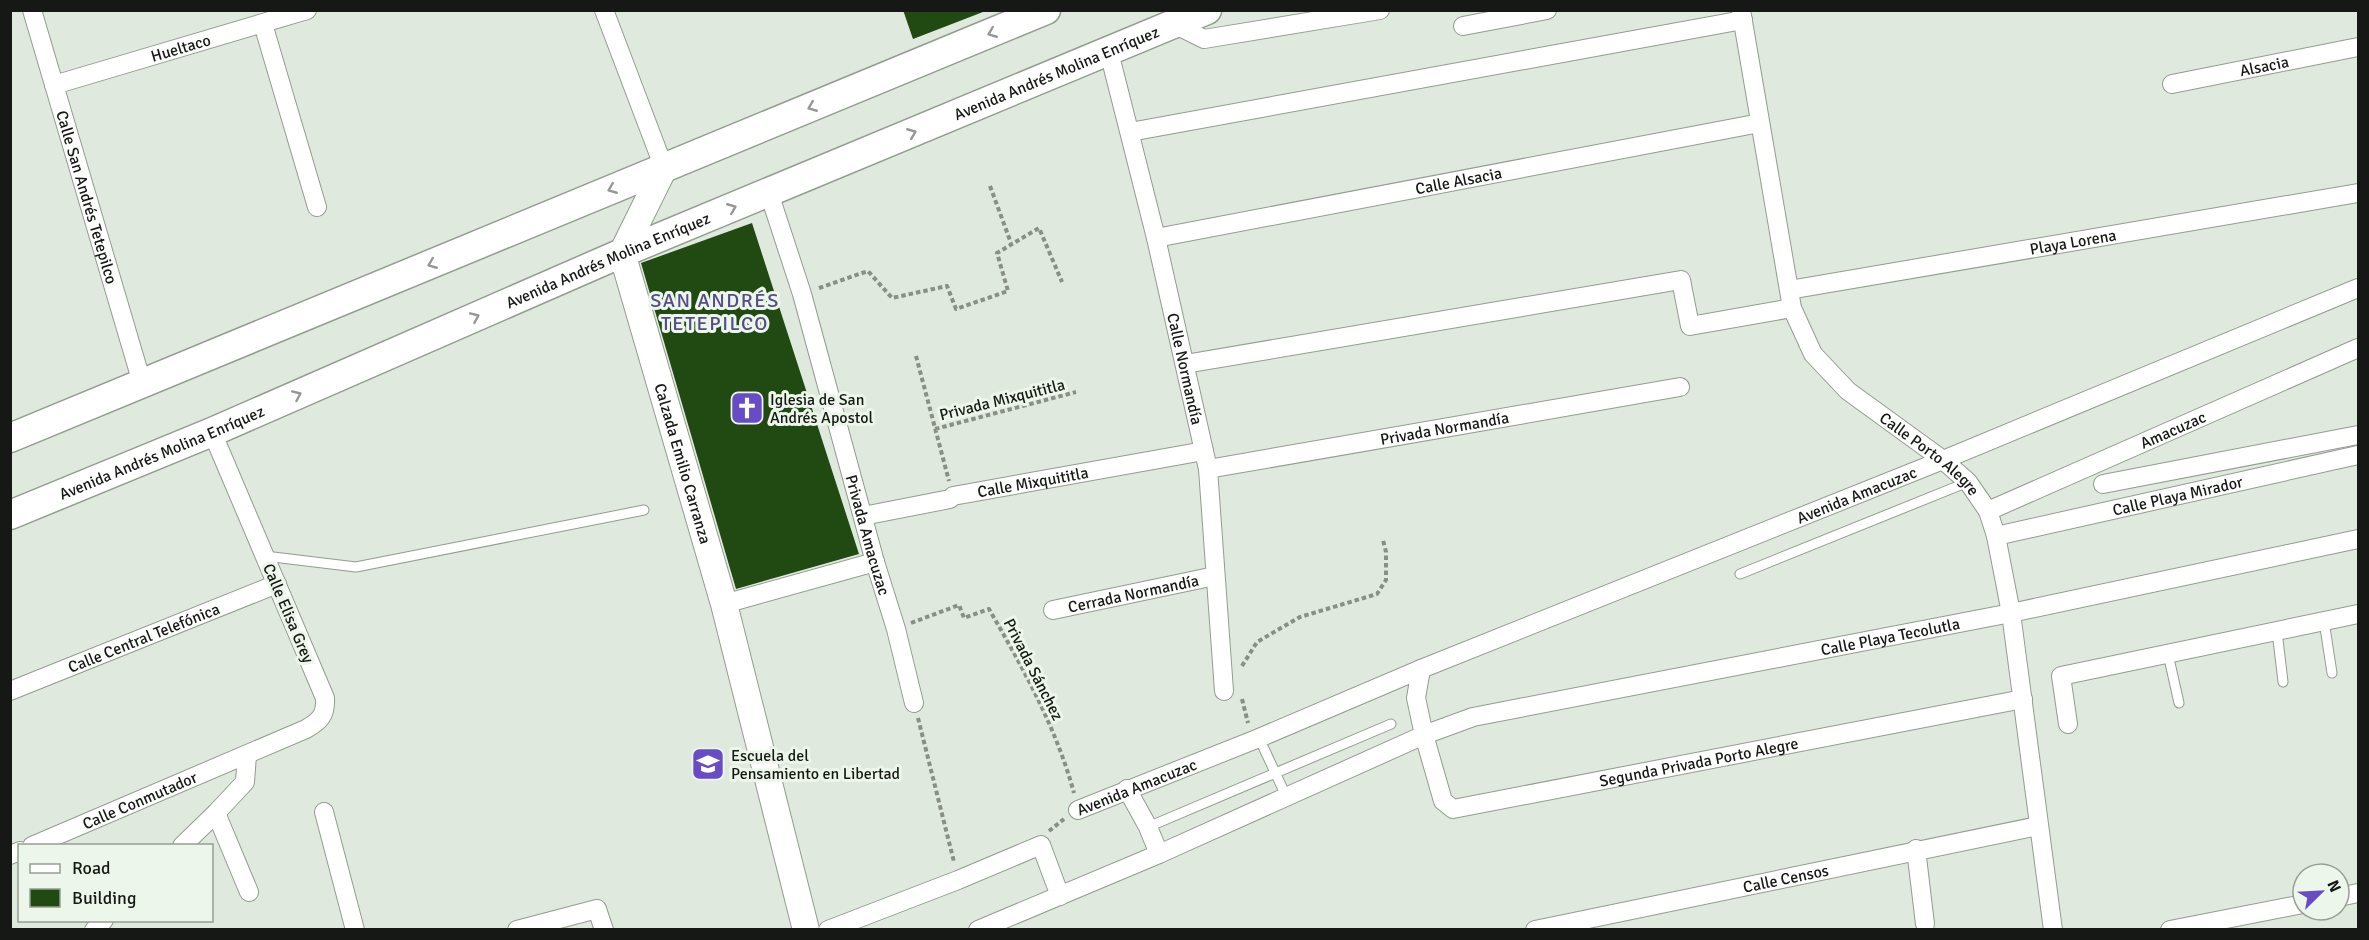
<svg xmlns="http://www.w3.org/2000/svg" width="2369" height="940" viewBox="0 0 2369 940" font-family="Signika,sans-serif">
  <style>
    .building { fill: #214912 }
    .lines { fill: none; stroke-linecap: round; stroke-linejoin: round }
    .lane-casing { stroke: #939c91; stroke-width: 11 }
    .street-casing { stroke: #939c91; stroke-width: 20 }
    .secondary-casing { stroke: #939c91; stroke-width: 28 }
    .primary-casing { stroke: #939c91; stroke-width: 31 }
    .path { stroke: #898f87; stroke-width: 4; stroke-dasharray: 4.5 3; stroke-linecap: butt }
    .lane { stroke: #fff; stroke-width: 9 }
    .street { stroke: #fff; stroke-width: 18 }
    .secondary { stroke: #fff; stroke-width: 26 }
    .primary { stroke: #fff; stroke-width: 28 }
    .oneway { stroke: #969795 }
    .labels { text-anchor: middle; stroke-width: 6; stroke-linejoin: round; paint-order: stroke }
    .street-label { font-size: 16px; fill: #151814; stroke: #edf6ea }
    .poi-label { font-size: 16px; fill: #151814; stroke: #edf6ea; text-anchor: start }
    .quarter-label { font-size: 20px; letter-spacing: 1.5px; fill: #554c8a; stroke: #edf6ea }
  </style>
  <rect width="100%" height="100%" fill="#e0e9dd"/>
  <path class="building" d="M 903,10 L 983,10 L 983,12 L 913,39 Z
    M 752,223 L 859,554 L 736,589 L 641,263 Z"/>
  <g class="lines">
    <defs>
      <path id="lane" d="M 265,556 L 356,567 L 644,510
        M 1740,574 L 1968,482
        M 2324,621 L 2332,673
        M 2277,631 L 2283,682
        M 2168,654 L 2179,703
        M 1259,738 L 1287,798
        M 1148,827 L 1391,724"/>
      <g id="street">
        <path id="s1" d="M 32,10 L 142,383"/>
        <path d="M 604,10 L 664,168"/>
        <path id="s2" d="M 1741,10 L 1792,308 L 1813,354 L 1848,391 L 1943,460 L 1968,482 L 1988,511 L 1996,536 L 2011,613 L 2053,930"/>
        <path d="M 263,24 L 317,207"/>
        <path d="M 1174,24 L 1204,39 L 1380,10"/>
        <path d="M 1463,26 L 1547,10"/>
        <path id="s3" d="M 1109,52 L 1156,238 L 1208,469 L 1224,691"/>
        <path id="s4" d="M 2172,84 L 2358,47"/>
        <path id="s5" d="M 54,85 L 307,10"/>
        <path d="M 1130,132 L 1743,20"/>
        <path id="s6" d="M 769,193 L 802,294 L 875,562 L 896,629 L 914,703"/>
        <path id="s7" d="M 1156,238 L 1760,123"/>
        <path id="s8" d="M 1789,290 L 2358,193"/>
        <path d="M 1185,364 L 1681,280 L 1690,326 L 1792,308"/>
        <path id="s9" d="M 1208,469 L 1680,387"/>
        <path d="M 2103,484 L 2358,435"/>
        <path id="s10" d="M 1988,511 L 2358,348"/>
        <path id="s11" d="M 863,516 L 950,499 L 953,496 L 1204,451"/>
        <path id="s12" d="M 1996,536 L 2358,455"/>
        <path d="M 724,604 L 875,562"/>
        <path id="s13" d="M 1053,610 L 1215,576"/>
        <path id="s14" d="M 1421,669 L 1416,698 L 1424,735 L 1443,801 L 1453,809 L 2023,699"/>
        <path id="s15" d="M 10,691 L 277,584"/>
        <path d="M 2068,724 L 2061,676 L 2358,614"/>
        <path d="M 1127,789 L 1148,827 L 1159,854"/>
        <path id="s16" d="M 1078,810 L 1259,738 L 1421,669 L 1943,460 L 2358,288"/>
        <path d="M 324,812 L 355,930"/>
        <path d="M 216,813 L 249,892"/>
        <path id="s17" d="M 32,846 L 306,729 C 320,721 326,715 325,698 L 212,432"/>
        <path d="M 182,846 L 216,813 L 245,782 L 247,755"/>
        <path d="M 1916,849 L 1925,924"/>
        <path d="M 10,855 L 20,851"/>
        <path d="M 2339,897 L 2358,893"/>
        <path d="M 94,930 L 104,920"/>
        <path d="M 517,930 L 597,909 L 604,930"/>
        <path d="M 828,930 L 958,880 L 1041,845 L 1060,896"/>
        <path id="s18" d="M 978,930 L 1159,854 L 1424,735 L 1473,717 L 2011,613 L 2358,539"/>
        <path id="s19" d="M 1535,930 L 2038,826"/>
        <path d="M 2170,930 L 2303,904"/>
      </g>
      <g id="secondary">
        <path id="s20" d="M 664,168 L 622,253 L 724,604 L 806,930"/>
      </g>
      <g id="primary">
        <path d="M 10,438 L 1046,10"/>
        <path id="s21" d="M 10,515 L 212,432 L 622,253 L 1207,10"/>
      </g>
    </defs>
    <use href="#lane" class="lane-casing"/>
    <use href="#street" class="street-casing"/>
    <use href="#secondary" class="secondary-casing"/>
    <use href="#primary" class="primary-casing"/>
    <path class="path" d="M 990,186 L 1011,243
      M 819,288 L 868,271 L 892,298 L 947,286 L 956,309 L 1008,291 L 997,253 L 1039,228 L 1062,282
      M 916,356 L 949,481
      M 935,429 L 1076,392
      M 911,623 L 959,605 L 964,618 L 989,609 C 1023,668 1056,727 1074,793
      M 1242,666 L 1257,642 L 1300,617 L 1377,594 L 1386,580 L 1386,552 L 1383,540
      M 1242,699 L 1248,723
      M 918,718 L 954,862
      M 1049,831 L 1064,819"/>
    <use href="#lane" class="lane"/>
    <use href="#street" class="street"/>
    <use href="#secondary" class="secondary"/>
    <use href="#primary" class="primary"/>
  </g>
  <defs><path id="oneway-chevron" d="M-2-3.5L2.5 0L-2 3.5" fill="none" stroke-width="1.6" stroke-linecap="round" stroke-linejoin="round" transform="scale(1.5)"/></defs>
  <g class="oneway">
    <use href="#oneway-chevron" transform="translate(992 33) rotate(158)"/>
    <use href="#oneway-chevron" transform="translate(812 107) rotate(158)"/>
    <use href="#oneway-chevron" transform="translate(912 133) rotate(-22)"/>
    <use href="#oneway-chevron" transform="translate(612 189) rotate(158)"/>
    <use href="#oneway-chevron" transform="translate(732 208) rotate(-22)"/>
    <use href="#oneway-chevron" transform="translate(432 264) rotate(158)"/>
    <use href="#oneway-chevron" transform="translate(475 317) rotate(-24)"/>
    <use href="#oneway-chevron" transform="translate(297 395) rotate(-24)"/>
  </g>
  <defs>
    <symbol id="church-square" viewBox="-11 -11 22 22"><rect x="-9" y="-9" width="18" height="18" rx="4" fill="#674cc5" stroke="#edf6ea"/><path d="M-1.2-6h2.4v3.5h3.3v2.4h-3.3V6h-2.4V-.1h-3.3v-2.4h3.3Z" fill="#fff"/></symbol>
    <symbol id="school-square" viewBox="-11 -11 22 22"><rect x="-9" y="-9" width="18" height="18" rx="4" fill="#674cc5" stroke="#edf6ea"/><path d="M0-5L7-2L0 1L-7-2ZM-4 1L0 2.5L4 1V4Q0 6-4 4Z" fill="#fff"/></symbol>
  </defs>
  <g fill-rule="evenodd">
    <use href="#church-square" x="728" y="389" width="38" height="38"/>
    <use href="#school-square" x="689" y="745" width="38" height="38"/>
  </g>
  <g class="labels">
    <g class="street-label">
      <text dy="6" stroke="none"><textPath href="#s5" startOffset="132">Hueltaco</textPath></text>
      <text dy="6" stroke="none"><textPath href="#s4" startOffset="94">Alsacia</textPath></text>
      <text dy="6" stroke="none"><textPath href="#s21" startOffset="1136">Avenida Andrés Molina Enríquez</textPath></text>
      <text dy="6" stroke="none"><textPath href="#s7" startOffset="308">Calle Alsacia</textPath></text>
      <text dy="6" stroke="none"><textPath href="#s1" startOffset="195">Calle San Andrés Tetepilco</textPath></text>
      <text dy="6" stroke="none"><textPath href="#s8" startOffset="288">Playa Lorena</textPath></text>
      <text dy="6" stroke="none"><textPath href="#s21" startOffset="650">Avenida Andrés Molina Enríquez</textPath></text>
      <text dy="6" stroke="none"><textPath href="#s3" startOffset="326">Calle Normandía</textPath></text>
      <text transform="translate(1002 399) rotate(-14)" y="6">Privada Mixquititla</text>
      <text dy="6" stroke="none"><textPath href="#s9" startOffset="240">Privada Normandía</textPath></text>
      <text dy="6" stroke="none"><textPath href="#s10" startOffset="202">Amacuzac</textPath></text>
      <text dy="6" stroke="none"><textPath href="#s21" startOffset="164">Avenida Andrés Molina Enríquez</textPath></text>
      <text dy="6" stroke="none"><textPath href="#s2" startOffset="507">Calle Porto Alegre</textPath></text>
      <text dy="6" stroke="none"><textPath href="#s20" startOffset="314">Calzada Emilio Carranza</textPath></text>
      <text dy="6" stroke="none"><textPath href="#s11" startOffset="174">Calle Mixquititla</textPath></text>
      <text dy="6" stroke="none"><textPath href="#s16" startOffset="840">Avenida Amacuzac</textPath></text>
      <text dy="6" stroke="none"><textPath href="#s12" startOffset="186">Calle Playa Mirador</textPath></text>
      <text dy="6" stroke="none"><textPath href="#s6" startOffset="356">Privada Amacuzac</textPath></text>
      <text dy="6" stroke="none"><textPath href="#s13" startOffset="82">Cerrada Normandía</textPath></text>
      <text transform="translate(289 613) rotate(67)" y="6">Calle Elisa Grey</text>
      <text dy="6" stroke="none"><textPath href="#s18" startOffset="964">Calle Playa Tecolutla</textPath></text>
      <text dy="6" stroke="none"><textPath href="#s15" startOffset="144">Calle Central Telefónica</textPath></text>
      <text transform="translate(1034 669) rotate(63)" y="6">Privada Sánchez</text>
      <text dy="6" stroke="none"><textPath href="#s14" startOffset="399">Segunda Privada Porto Alegre</textPath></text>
      <text dy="6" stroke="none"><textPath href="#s16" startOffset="63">Avenida Amacuzac</textPath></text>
      <text dy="6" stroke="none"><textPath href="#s17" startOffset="117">Calle Conmutador</textPath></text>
      <text dy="6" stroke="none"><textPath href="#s19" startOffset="256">Calle Censos</textPath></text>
    </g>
    <g class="poi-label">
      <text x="770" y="405">Iglesia de San<tspan x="770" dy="18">Andrés Apostol</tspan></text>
      <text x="731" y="761">Escuela del<tspan x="731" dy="18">Pensamiento en Libertad</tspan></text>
    </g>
    <g class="quarter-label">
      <text x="715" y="307">SAN ANDRÉS<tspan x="715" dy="23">TETEPILCO</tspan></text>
    </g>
  </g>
  <rect width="2369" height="940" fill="none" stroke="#151814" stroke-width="24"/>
  <rect x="18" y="844" width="195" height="78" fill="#edf6ea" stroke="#979d94" stroke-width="1.5"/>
  <rect x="30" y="864" width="30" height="9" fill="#ffffff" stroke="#979d94" stroke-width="1.5"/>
  <text x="72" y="874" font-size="18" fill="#151814">Road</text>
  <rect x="30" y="889" width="30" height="18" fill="#214912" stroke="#979d94" stroke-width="1.5"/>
  <text x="72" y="904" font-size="18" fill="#151814">Building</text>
  <g transform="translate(2321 892) rotate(66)"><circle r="28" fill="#edf6ea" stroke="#979d94" stroke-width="1.5"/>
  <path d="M0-4.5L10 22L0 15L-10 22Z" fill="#674cc5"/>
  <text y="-9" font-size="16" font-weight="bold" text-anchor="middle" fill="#151814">N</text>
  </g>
</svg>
